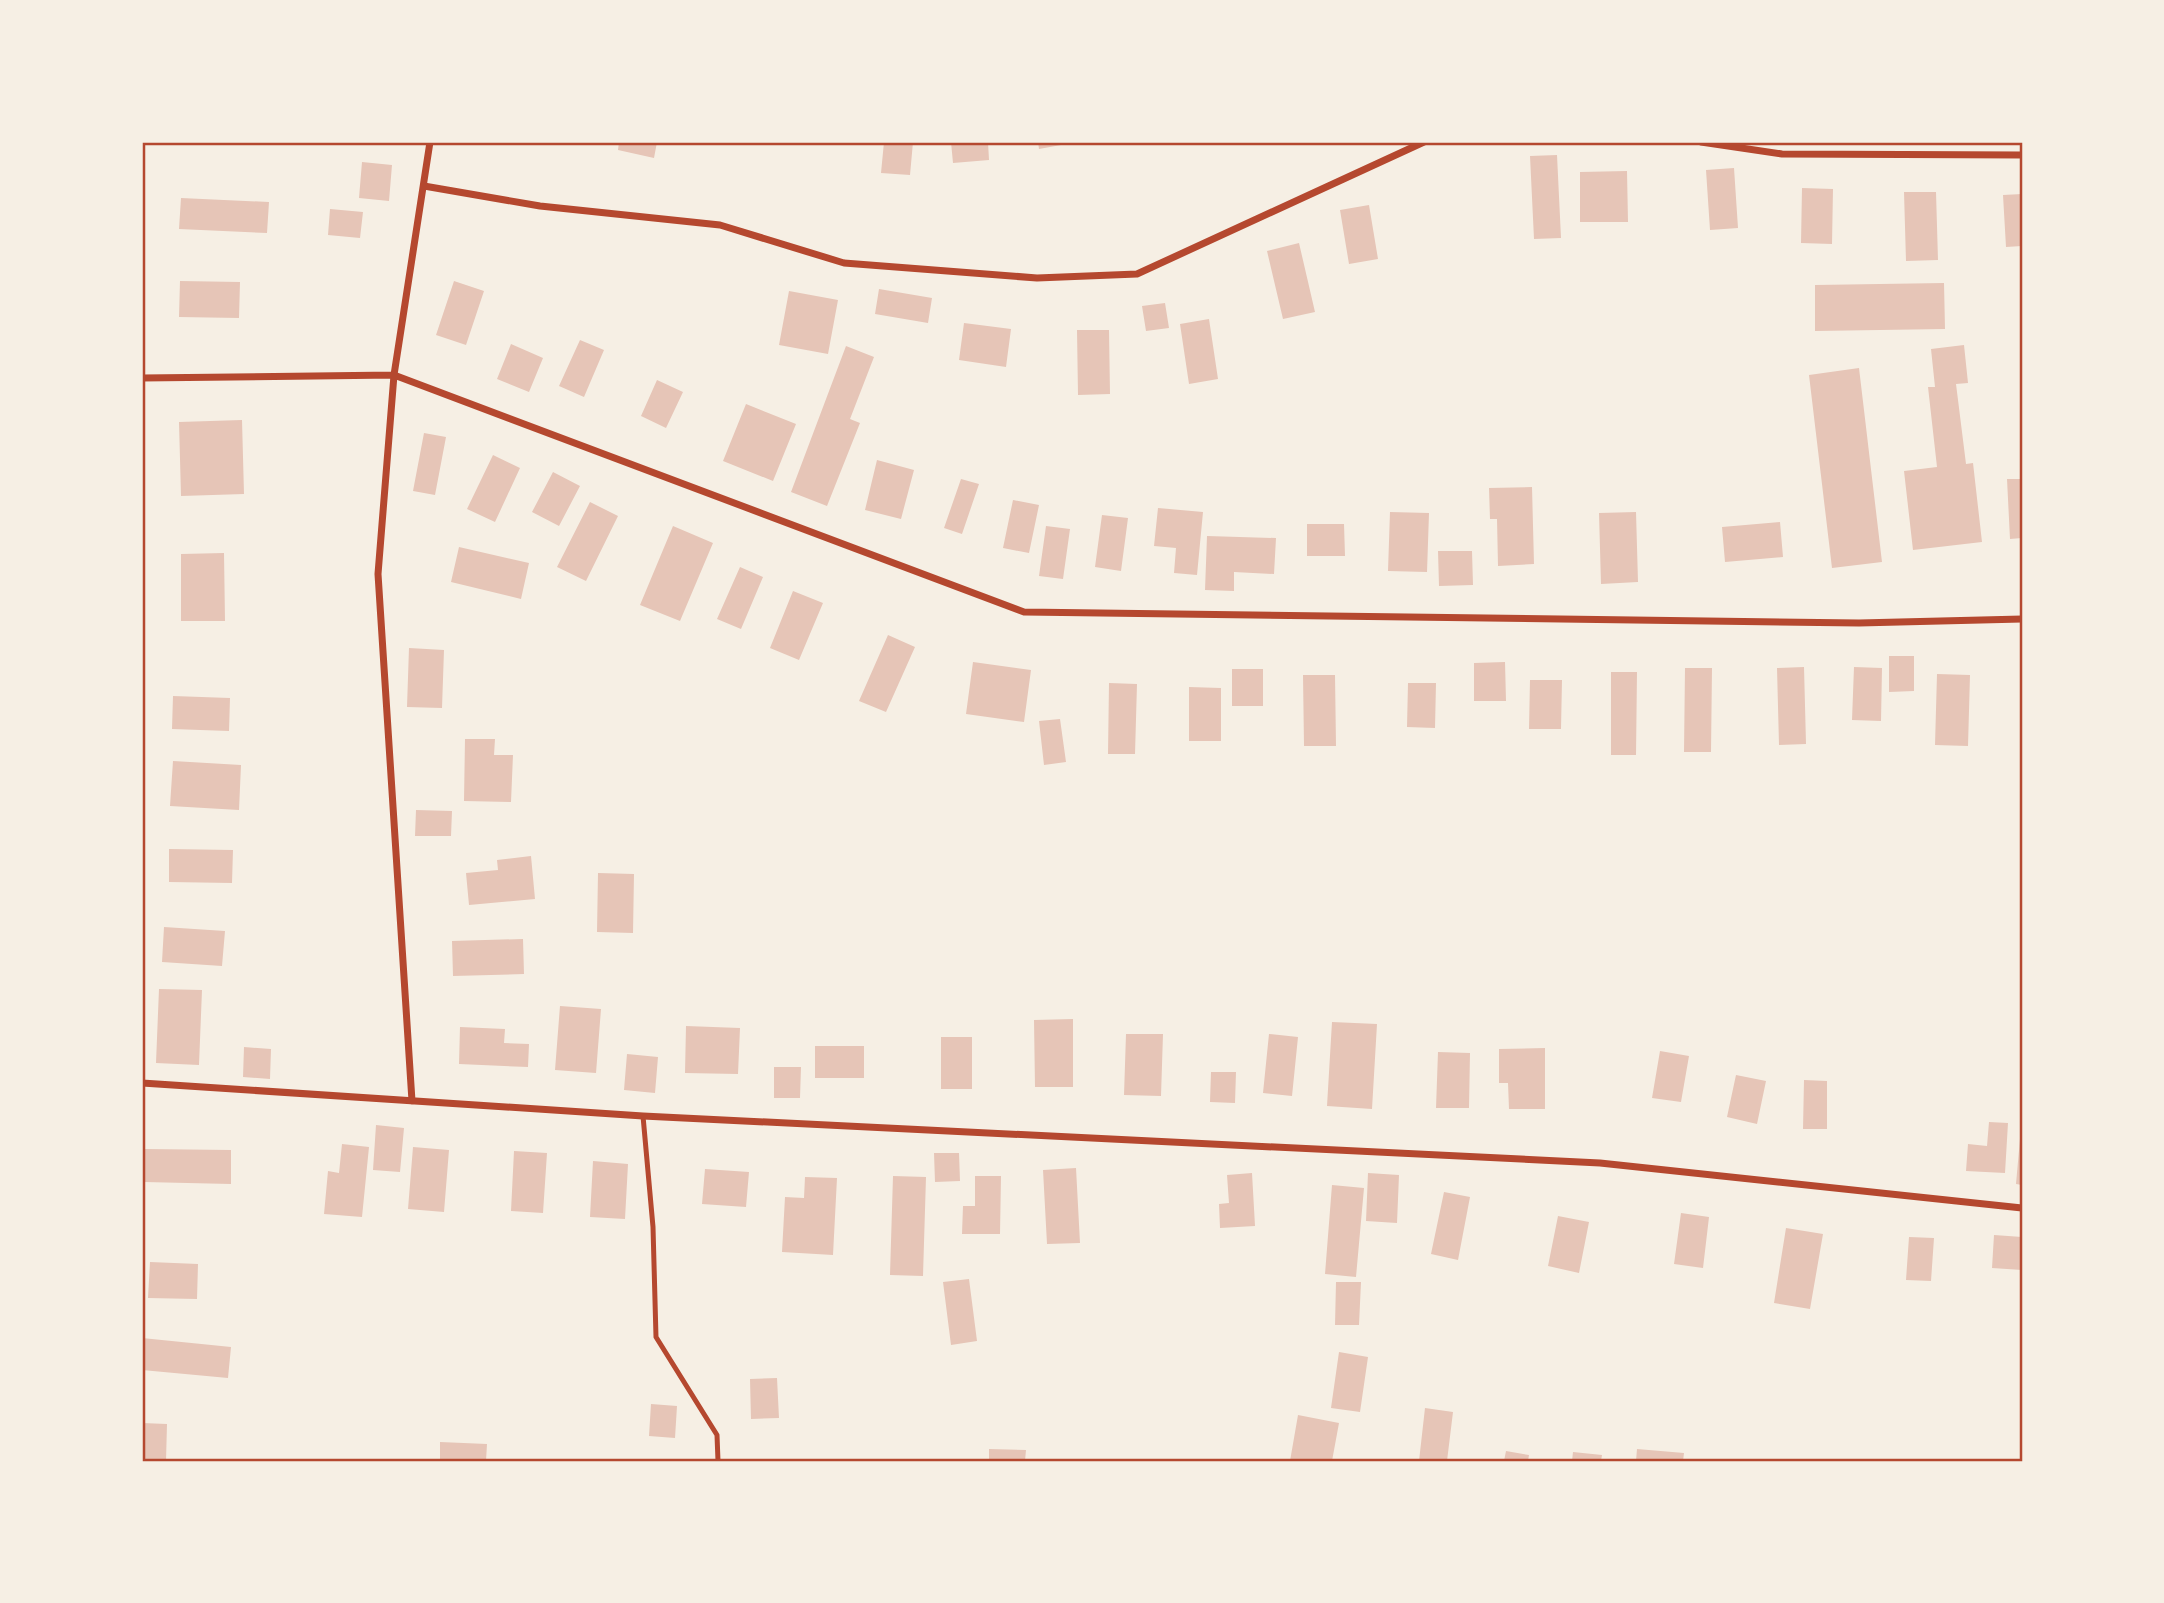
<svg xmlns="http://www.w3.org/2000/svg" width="2164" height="1603" viewBox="0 0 2164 1603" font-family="'Open Sans',sans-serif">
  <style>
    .building { fill: #e6c5b7 }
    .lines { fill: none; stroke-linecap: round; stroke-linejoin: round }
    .service { stroke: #b5482f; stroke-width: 5 }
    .minor { stroke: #b5482f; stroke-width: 7 }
    .neatline { fill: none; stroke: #b5482f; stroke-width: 2.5 }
  </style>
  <rect width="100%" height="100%" fill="#f6efe4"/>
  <path class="building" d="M 619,142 L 657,142 L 654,158 L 618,150 Z
    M 884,142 L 913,142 L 910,175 L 881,173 Z
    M 951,142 L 988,142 L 989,160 L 953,163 Z
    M 1038,142 L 1072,142 L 1072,143 L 1039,149 Z
    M 1557,155 L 1561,238 L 1534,239 L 1530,156 Z
    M 362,162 L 392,165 L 389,201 L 359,198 Z
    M 1734,168 L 1738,228 L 1710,230 L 1706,170 Z
    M 1627,171 L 1628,222 L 1580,222 L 1580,172 Z
    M 1802,188 L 1833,189 L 1832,244 L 1801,243 Z
    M 1904,192 L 1936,192 L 1938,260 L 1906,261 Z
    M 2022,194 L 2022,246 L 2006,247 L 2003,195 Z
    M 181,198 L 269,202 L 267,233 L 179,229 Z
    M 1369,205 L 1378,259 L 1349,264 L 1340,210 Z
    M 330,209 L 363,212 L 360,238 L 328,235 Z
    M 1299,243 L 1315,312 L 1283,319 L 1267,251 Z
    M 180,281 L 240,282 L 239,318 L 179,317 Z
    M 454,281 L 484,291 L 466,345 L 436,335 Z
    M 1944,283 L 1945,329 L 1815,331 L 1815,285 Z
    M 879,289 L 932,298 L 928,323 L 875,314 Z
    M 789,291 L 838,300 L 828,354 L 779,345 Z
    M 1165,303 L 1169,328 L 1146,331 L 1142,306 Z
    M 1209,319 L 1218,379 L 1189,384 L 1180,324 Z
    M 964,323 L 1011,329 L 1006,367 L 959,360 Z
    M 1077,330 L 1109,330 L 1110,394 L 1078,395 Z
    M 580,340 L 604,350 L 584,397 L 559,386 Z
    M 511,344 L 543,358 L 529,392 L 497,379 Z
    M 1964,345 L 1968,383 L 1956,384 L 1966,464 L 1973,463 L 1982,542 L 1913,550 L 1904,471 L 1937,467 L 1928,387 L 1935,387 L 1931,349 Z
    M 846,346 L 874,357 L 850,419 L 860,423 L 827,506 L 791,492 Z
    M 1859,368 L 1882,562 L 1832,568 L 1809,375 Z
    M 657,380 L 683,392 L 666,428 L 641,416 Z
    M 746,404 L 796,424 L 773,481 L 723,461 Z
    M 242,420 L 244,494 L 181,496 L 179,422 Z
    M 424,433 L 446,437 L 435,495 L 413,491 Z
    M 493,455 L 520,468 L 495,522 L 467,509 Z
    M 877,460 L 914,470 L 901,519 L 865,510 Z
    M 553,472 L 580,486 L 559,526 L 532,512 Z
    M 961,479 L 979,484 L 962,534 L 944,528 Z
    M 2007,479 L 2022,479 L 2022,538 L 2010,539 Z
    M 1532,487 L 1534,564 L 1498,566 L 1497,519 L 1490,519 L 1489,488 Z
    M 1013,500 L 1039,505 L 1029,553 L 1003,548 Z
    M 590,502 L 618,516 L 586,581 L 557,567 Z
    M 1158,508 L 1203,512 L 1197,575 L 1174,573 L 1176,548 L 1154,546 Z
    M 1390,512 L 1429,513 L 1427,572 L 1388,571 Z
    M 1636,512 L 1638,582 L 1601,584 L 1599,513 Z
    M 1102,515 L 1128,518 L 1121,571 L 1095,567 Z
    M 1780,522 L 1783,557 L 1725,562 L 1722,527 Z
    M 1307,524 L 1344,524 L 1345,556 L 1307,556 Z
    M 673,526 L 713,543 L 680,621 L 640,605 Z
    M 1046,526 L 1070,529 L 1063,579 L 1039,576 Z
    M 1207,536 L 1276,538 L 1274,574 L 1234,572 L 1234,591 L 1205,590 Z
    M 459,547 L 529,563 L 521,599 L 451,582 Z
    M 1438,551 L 1472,551 L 1473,585 L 1439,586 Z
    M 224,553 L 225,621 L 181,621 L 181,554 Z
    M 740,567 L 763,577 L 741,629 L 717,619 Z
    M 793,591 L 823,603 L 799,660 L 770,648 Z
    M 888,635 L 915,647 L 886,712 L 859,701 Z
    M 409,648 L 444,650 L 442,708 L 407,707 Z
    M 1889,656 L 1914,656 L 1914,691 L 1889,692 Z
    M 973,662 L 1031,670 L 1024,722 L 966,714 Z
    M 1505,662 L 1506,701 L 1474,701 L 1474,663 Z
    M 1804,667 L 1806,744 L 1779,745 L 1777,668 Z
    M 1854,667 L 1882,668 L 1881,721 L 1852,720 Z
    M 1685,668 L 1712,668 L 1711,752 L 1684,752 Z
    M 1232,669 L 1263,669 L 1263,706 L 1232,706 Z
    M 1611,672 L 1637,672 L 1636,755 L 1611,755 Z
    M 1937,674 L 1970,675 L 1968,746 L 1935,745 Z
    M 1303,675 L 1335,675 L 1336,746 L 1304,746 Z
    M 1530,680 L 1562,680 L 1561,729 L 1529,729 Z
    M 1109,683 L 1137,684 L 1135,754 L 1108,754 Z
    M 1408,683 L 1436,683 L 1435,728 L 1407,727 Z
    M 1189,687 L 1221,688 L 1221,741 L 1189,741 Z
    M 173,696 L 230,698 L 229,731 L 172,729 Z
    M 1060,719 L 1066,762 L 1044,765 L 1039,721 Z
    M 465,739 L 495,739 L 494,755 L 513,755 L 511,802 L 464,801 Z
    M 173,761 L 241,765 L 239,810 L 170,806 Z
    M 416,810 L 452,811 L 451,836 L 415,836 Z
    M 169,849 L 233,850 L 232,883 L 169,882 Z
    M 531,856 L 535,899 L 469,905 L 466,873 L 498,870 L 497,860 Z
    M 598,873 L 634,874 L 633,933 L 597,932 Z
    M 164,927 L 225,931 L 222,966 L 162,962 Z
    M 523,939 L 524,974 L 453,976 L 452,941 Z
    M 159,989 L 202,990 L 199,1065 L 156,1063 Z
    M 560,1006 L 601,1009 L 596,1073 L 555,1070 Z
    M 1073,1019 L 1073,1087 L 1035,1087 L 1034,1020 Z
    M 1332,1022 L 1377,1024 L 1372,1109 L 1327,1106 Z
    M 686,1026 L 740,1028 L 738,1074 L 685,1073 Z
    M 460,1027 L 505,1029 L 504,1043 L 529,1044 L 528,1067 L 459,1064 Z
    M 1126,1034 L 1163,1034 L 1161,1096 L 1124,1095 Z
    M 1269,1034 L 1298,1037 L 1292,1096 L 1263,1093 Z
    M 941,1037 L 972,1037 L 972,1089 L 941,1089 Z
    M 815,1046 L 864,1046 L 864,1078 L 815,1078 Z
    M 244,1047 L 271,1049 L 270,1079 L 243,1077 Z
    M 1545,1048 L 1545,1109 L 1509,1109 L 1508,1083 L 1499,1083 L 1499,1049 Z
    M 1660,1051 L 1689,1056 L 1681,1102 L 1652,1098 Z
    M 1438,1052 L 1470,1053 L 1469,1108 L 1436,1108 Z
    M 627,1054 L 658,1057 L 655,1093 L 624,1090 Z
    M 774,1067 L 801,1067 L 800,1098 L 774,1098 Z
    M 1211,1072 L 1236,1072 L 1235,1103 L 1210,1102 Z
    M 1736,1075 L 1766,1081 L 1757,1124 L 1727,1117 Z
    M 1804,1080 L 1827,1081 L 1827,1129 L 1803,1129 Z
    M 1989,1122 L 2008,1123 L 2005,1173 L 1966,1171 L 1968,1144 L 1987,1146 Z
    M 376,1125 L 404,1128 L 400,1172 L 373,1170 Z
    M 2020,1139 L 2022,1139 L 2022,1185 L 2016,1184 Z
    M 342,1144 L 369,1147 L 362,1217 L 324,1214 L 328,1171 L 339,1173 Z
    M 413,1147 L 449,1150 L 444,1212 L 408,1209 Z
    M 145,1149 L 231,1150 L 231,1184 L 144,1182 Z
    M 514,1151 L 547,1153 L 543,1213 L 511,1211 Z
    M 934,1153 L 959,1153 L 960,1181 L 935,1182 Z
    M 593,1161 L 628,1164 L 625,1219 L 590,1217 Z
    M 1076,1168 L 1080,1243 L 1047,1244 L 1043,1170 Z
    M 705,1169 L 749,1172 L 746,1207 L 702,1204 Z
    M 1252,1173 L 1255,1226 L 1220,1228 L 1219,1204 L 1229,1203 L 1227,1175 Z
    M 1368,1173 L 1399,1175 L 1397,1223 L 1366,1221 Z
    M 893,1176 L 926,1177 L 923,1276 L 890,1275 Z
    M 975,1176 L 1001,1176 L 1000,1234 L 962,1234 L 963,1206 L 975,1206 Z
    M 805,1177 L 837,1178 L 833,1255 L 782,1252 L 785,1197 L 804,1198 Z
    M 1332,1185 L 1364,1188 L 1356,1277 L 1325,1274 Z
    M 1444,1192 L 1470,1197 L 1458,1260 L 1431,1254 Z
    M 1681,1213 L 1709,1217 L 1703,1268 L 1674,1264 Z
    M 1558,1216 L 1589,1222 L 1579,1273 L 1548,1266 Z
    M 1786,1228 L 1823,1234 L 1810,1309 L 1774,1303 Z
    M 1994,1235 L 2022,1237 L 2022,1270 L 1992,1268 Z
    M 1909,1237 L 1934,1238 L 1931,1281 L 1906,1280 Z
    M 150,1262 L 198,1264 L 197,1299 L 148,1298 Z
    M 969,1279 L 977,1341 L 951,1345 L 943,1282 Z
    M 1336,1282 L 1361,1282 L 1359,1325 L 1335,1325 Z
    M 142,1338 L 231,1347 L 228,1378 L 142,1370 Z
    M 1339,1352 L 1368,1357 L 1360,1412 L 1331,1408 Z
    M 777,1378 L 779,1418 L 751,1419 L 750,1379 Z
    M 651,1404 L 677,1406 L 675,1438 L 649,1436 Z
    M 1425,1408 L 1453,1412 L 1447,1461 L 1419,1461 Z
    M 1298,1415 L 1339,1423 L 1332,1461 L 1290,1461 Z
    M 142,1423 L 167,1424 L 166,1461 L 142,1461 Z
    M 440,1442 L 487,1444 L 486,1461 L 440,1461 Z
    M 989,1449 L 1026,1450 L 1025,1461 L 989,1461 Z
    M 1637,1449 L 1684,1453 L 1683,1461 L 1636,1461 Z
    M 1506,1451 L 1529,1455 L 1528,1461 L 1504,1461 Z
    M 1573,1452 L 1602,1455 L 1601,1461 L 1572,1461 Z"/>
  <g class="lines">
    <path class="service" d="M 643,1116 L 653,1227 L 656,1337 L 717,1435 L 718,1461"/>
    <path class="minor" d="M 1701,142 L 1782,154 L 2022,155
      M 424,186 L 540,206 L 720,225 L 844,263 L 1037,278 L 1137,274 L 1424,142
      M 142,378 L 394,375 L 1024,612 L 1859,623 L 2022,619
      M 142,1083 L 643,1116 L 1600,1163 L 2022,1208
      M 412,1101 L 378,574 L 394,375 L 430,142"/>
  </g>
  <rect width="2164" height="1603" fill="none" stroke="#f6efe4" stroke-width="287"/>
  <rect x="144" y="144" width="1877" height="1316" class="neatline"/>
</svg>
